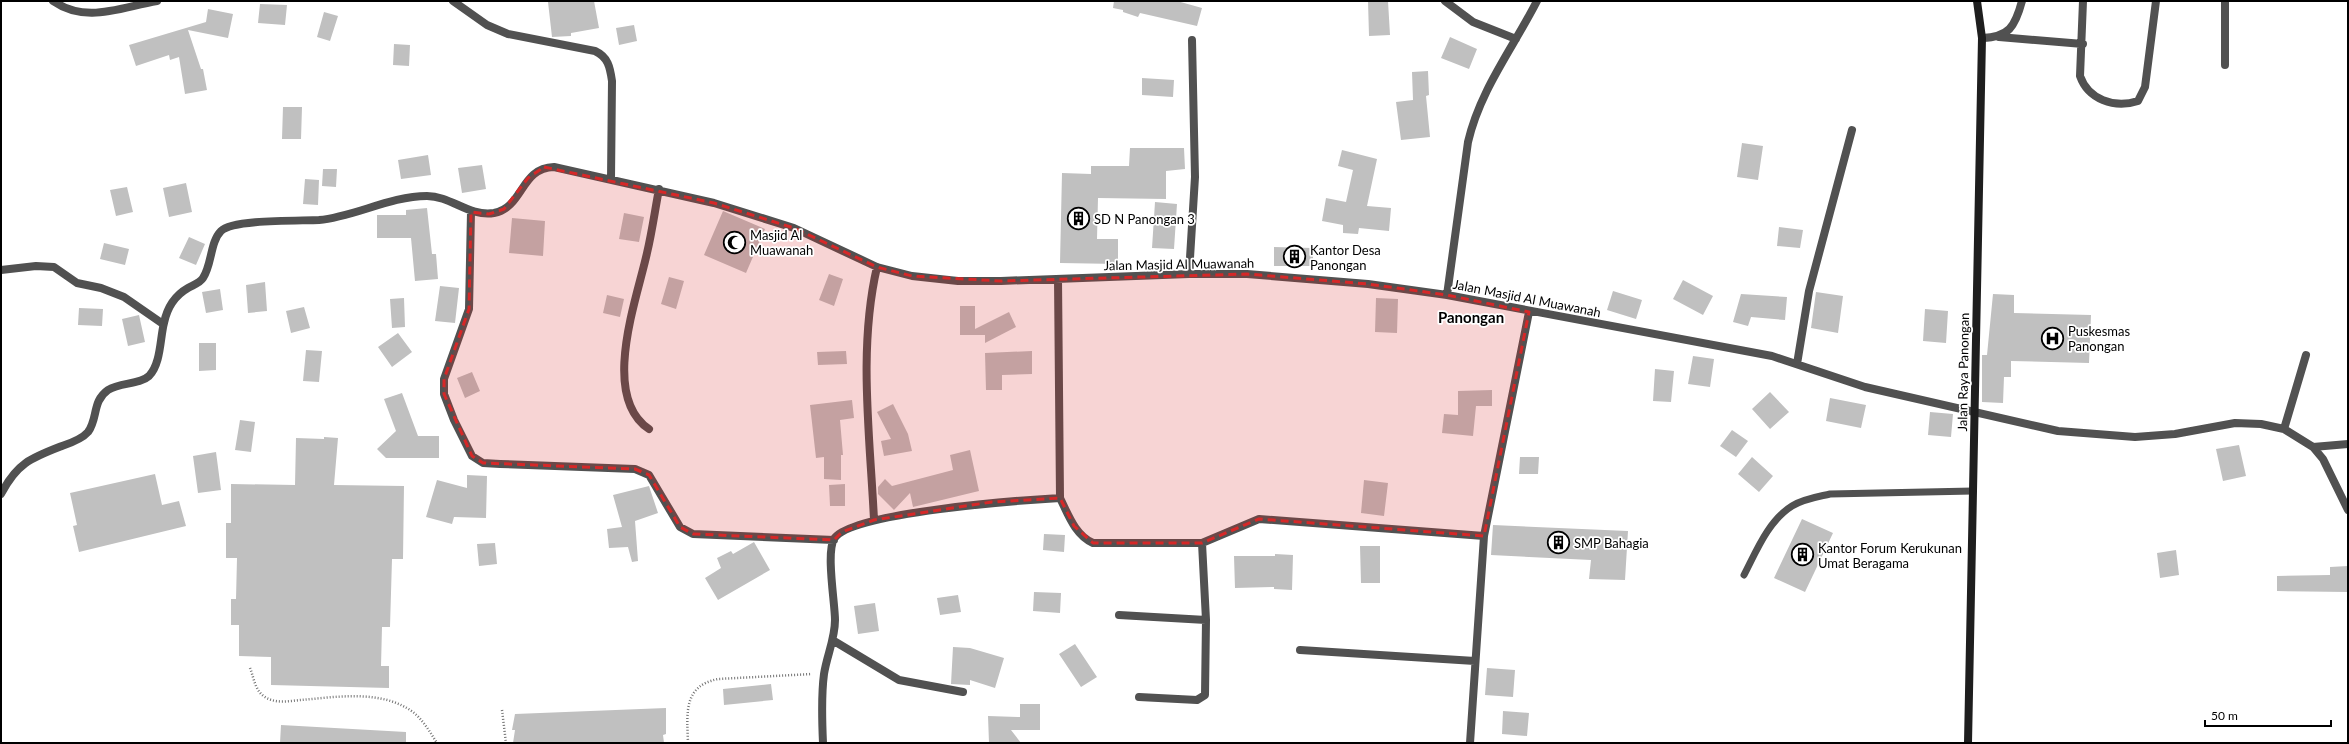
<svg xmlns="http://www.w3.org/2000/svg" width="2349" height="744" viewBox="0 0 2349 744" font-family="Lato,sans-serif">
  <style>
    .building { fill: #c0c0c0 }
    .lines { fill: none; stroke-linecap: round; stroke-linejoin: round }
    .path { stroke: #737373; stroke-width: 2.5; stroke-dasharray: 1 2; stroke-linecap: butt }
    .lane { stroke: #515151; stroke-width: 7 }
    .street { stroke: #515151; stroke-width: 8 }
    .secondary { stroke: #1e1e1e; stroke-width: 8 }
    .marked { fill: #d62828; fill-opacity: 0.2; stroke: #d62828; stroke-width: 3; stroke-dasharray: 8 5; stroke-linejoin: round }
    .labels { text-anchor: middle; stroke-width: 3.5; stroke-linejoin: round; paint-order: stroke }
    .poi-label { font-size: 13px; fill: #000; stroke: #fff; text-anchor: start }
    .street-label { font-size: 13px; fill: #000; stroke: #fff }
    .quarter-label { font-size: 15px; font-weight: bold; fill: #000; stroke: #fff }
  </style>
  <rect width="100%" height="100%" fill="#fff"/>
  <path class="building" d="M 556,1 L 594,1 L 599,28 L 571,33 L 571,36 L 552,37 L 548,2 Z
    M 1114,1 L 1177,1 L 1202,8 L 1197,26 L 1140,13 L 1138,17 L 1123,12 L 1123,10 L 1113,8 Z
    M 1368,1 L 1388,1 L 1390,35 L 1369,36 Z
    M 260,4 L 287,5 L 285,25 L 258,23 Z
    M 208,9 L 233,14 L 228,38 L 188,30 L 201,69 L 203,69 L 207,90 L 185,94 L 179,57 L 170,60 L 169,55 L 136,66 L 129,45 L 206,22 Z
    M 324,12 L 338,16 L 330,41 L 317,37 Z
    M 634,25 L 637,41 L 619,45 L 616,28 Z
    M 1450,37 L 1477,49 L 1469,69 L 1441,58 Z
    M 394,44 L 410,45 L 409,66 L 393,65 Z
    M 1428,71 L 1429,95 L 1426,96 L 1430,137 L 1401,140 L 1396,102 L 1413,100 L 1412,72 Z
    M 1142,78 L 1174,80 L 1173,97 L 1142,95 Z
    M 283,107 L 302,107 L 301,139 L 282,139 Z
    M 1742,143 L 1763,146 L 1758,180 L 1737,177 Z
    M 1130,148 L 1184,148 L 1185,169 L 1166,171 L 1166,199 L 1098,198 L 1097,239 L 1118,239 L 1118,264 L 1060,263 L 1062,173 L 1091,174 L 1091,166 L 1129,166 Z
    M 1342,150 L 1377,159 L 1367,206 L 1391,208 L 1389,231 L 1359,228 L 1358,234 L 1343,233 L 1343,225 L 1322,221 L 1326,198 L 1346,202 L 1353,170 L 1338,166 Z
    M 428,155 L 431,175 L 401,179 L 398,160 Z
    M 482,165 L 486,189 L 462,193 L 458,168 Z
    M 323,169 L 337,169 L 336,187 L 322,186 Z
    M 305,179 L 319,180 L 318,205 L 303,204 Z
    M 186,183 L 192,212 L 169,217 L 163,188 Z
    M 127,187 L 133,212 L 116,216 L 110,190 Z
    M 1155,202 L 1177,204 L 1174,249 L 1152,248 Z
    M 427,208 L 432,254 L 436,254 L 438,279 L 415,281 L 411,238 L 377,238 L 377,215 L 406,215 L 406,210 Z
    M 723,211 L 765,229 L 746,273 L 704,255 Z
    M 624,213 L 644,217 L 639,242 L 619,239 Z
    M 512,218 L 545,221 L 543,256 L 509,253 Z
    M 1779,227 L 1803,230 L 1800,248 L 1777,246 Z
    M 189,237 L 205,244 L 196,265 L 179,258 Z
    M 104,243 L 129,249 L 125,265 L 100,259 Z
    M 1274,247 L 1313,248 L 1313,266 L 1274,266 Z
    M 829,274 L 843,279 L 834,306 L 819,300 Z
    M 669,277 L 684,281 L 676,309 L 661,304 Z
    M 1683,280 L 1713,296 L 1703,315 L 1673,299 Z
    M 265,282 L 267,311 L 248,313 L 246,285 Z
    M 440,286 L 459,288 L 455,323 L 435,321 Z
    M 220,289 L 223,310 L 206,313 L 202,292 Z
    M 1613,291 L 1642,300 L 1636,319 L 1607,310 Z
    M 1816,292 L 1843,296 L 1838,333 L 1811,328 Z
    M 1741,294 L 1787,297 L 1785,320 L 1751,317 L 1748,326 L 1733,322 Z
    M 1993,294 L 2014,295 L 2014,313 L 2091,315 L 2089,363 L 2011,361 L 2011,377 L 2004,377 L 2003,403 L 1982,402 L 1982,355 L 1987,355 Z
    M 607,295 L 624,299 L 620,317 L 603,313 Z
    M 404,298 L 405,327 L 392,328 L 390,299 Z
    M 1376,298 L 1398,299 L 1397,333 L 1375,332 Z
    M 960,306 L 975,306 L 975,329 L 1009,312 L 1016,327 L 985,343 L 985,335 L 960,335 Z
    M 304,307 L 310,328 L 291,333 L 286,311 Z
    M 79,308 L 103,309 L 102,326 L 78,325 Z
    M 1925,309 L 1948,311 L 1946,343 L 1923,341 Z
    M 139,315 L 145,342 L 128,346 L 122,319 Z
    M 398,333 L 412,352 L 392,367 L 378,347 Z
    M 199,343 L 216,343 L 216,370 L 199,371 Z
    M 306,350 L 322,351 L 319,382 L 303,381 Z
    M 846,351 L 847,364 L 818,365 L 817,352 Z
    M 1032,351 L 1032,374 L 1002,375 L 1002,390 L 986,390 L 985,353 Z
    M 1693,356 L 1714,359 L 1710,387 L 1688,384 Z
    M 1655,369 L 1674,371 L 1671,402 L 1653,401 Z
    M 472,372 L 480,391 L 465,398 L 457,378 Z
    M 1492,390 L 1492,406 L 1476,406 L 1473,436 L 1442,433 L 1444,414 L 1458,415 L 1458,391 Z
    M 1770,392 L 1789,412 L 1770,429 L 1752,409 Z
    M 402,393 L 418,436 L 439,436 L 439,458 L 386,458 L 377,449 L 396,431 L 384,399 Z
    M 1830,398 L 1866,405 L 1861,428 L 1826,421 Z
    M 852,400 L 854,418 L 840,420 L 843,455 L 841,455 L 841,480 L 824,479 L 824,457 L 816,458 L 810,405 Z
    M 893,404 L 908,434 L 912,451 L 884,456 L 881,441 L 891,439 L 877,412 Z
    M 1930,412 L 1953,414 L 1951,437 L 1928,435 Z
    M 240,420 L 255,422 L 251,452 L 235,450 Z
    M 1732,430 L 1748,441 L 1736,457 L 1720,446 Z
    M 324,437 L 338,438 L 334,485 L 404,486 L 403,559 L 392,559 L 390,627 L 382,627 L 381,666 L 389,666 L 389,688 L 271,685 L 271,657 L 239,656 L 239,625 L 231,625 L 231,599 L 236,599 L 237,558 L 226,558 L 226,523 L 231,523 L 231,484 L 295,485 L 296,438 L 324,439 Z
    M 2239,445 L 2246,476 L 2223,481 L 2216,449 Z
    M 970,450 L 979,491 L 913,507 L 910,493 L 894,510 L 878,494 L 878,487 L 885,479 L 892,486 L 953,470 L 950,455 Z
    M 216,452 L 221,490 L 198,493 L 193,456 Z
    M 1520,457 L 1539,457 L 1538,474 L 1519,474 Z
    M 1752,457 L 1773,476 L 1759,492 L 1738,474 Z
    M 155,474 L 162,505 L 179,501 L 186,526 L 79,552 L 73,526 L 77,525 L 70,493 Z
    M 467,475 L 487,476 L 486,518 L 454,517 L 452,524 L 426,517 L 437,480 L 467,488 Z
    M 1364,480 L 1388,483 L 1384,516 L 1361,513 Z
    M 845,484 L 845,506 L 830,506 L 829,485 Z
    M 649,486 L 658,513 L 635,521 L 638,561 L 632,562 L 628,547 L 609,548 L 607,529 L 622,527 L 613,495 Z
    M 1802,519 L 1833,533 L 1805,592 L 1774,578 Z
    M 1493,525 L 1628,531 L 1625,580 L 1589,579 L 1591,560 L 1491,555 Z
    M 1044,534 L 1065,535 L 1064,552 L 1043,550 Z
    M 754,542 L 770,570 L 718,600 L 705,578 L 721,568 L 717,558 L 731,551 L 733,554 Z
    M 495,543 L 497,564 L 479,566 L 477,544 Z
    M 1360,546 L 1380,546 L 1380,583 L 1361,583 Z
    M 2176,550 L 2179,575 L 2160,578 L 2157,553 Z
    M 1275,554 L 1293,555 L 1292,590 L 1274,589 L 1274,587 L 1235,588 L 1234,556 L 1275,556 Z
    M 2348,566 L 2348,592 L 2277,591 L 2277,576 L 2330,575 L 2330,567 Z
    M 1034,592 L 1061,593 L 1060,613 L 1033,611 Z
    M 958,595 L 961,612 L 940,615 L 937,598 Z
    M 875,603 L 879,631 L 858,634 L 854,606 Z
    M 1075,644 L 1097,677 L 1081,687 L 1059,654 Z
    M 953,647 L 970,648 L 1004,658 L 995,688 L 970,680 L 970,685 L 951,684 Z
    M 1487,668 L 1515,670 L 1513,697 L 1485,695 Z
    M 771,684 L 773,700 L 724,705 L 723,689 Z
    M 1020,704 L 1040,704 L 1040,730 L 1011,730 L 1021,743 L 989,743 L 988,716 L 1020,717 Z
    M 666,708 L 666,734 L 663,735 L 664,743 L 513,743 L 515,730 L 512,730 L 515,714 Z
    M 1503,711 L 1529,713 L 1527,736 L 1502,734 Z
    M 281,725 L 406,732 L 406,743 L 280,743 Z"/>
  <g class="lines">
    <path class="path" d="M 250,668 C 254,678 255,691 265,697 C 276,704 289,701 301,700 C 337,697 381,689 413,712 C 423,720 430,732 437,743
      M 502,710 L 506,743
      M 688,743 C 687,713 683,686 718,679 L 812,674"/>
    <path class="lane" d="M 1744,575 C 1756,552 1768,521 1792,506 C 1803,499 1817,497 1830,494 L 1973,491"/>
    <path class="street" d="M 53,1 C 86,24 121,7 157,1
      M 453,1 L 487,25 L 508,34 L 595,51 C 608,57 610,67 612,81 L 611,179
      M 1445,1 L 1473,22 L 1516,39
      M 2083,1 L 2080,76 C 2088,99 2114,109 2138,101 L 2145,87 L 2156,1
      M 1999,37 L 2083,44
      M 1982,38 C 2009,37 2015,27 2022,1
      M 2225,65 L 2225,1
      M 471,212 L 469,309 L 444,379 L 444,394 L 454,420 L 472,456 L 483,463 L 500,464 L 635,469 L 649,475 L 680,527 L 693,534 L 834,540
      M 1,270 L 36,266 L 54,267 L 77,283 L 101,288 L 124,297 L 163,324
      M 1189,274 L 1195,177 L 1192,40
      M 1058,279 L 1060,498 C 1068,514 1075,535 1093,543 L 1202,543
      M 1447,295 L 1468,142 C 1480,90 1513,48 1537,1
      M 1797,364 L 1809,291 L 1852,130
      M 649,429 C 600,396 637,299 647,253 C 652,232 655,210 659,189
      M 2284,429 L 2306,355
      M 2313,447 L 2348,444
      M 1,494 C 17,463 31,458 62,446 C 71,443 82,439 88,432 C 98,419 92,401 108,390 C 120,382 139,385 149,376 C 161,364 160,338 164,323 C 167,308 174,296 188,288 C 193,285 200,283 203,278 C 212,265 210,242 221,231 C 233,219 300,221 319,220 C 354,217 390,196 427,196 C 451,196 469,217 494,213 C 524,207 520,168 554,167 L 714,203 L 794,228 L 877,267 L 912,276 L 958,281 L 1001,281 L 1189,274 L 1247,274 L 1368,284 L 1447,295 L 1772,356 L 1865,387 L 2058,431 L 2135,437 L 2175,434 L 2235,423 L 2261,424 L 2284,429 L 2313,447 L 2323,459 L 2348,510
      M 874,520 C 870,436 858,349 877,267
      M 1119,615 L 1206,620
      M 834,641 L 899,680 L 963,692
      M 1300,650 L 1475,661
      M 1139,697 L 1197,700 L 1205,695 L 1206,620 L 1202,543 L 1259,519 L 1484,536
      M 823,743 C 822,721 821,696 824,674 C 827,655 835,639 835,620 C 835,603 826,553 834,539 C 850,512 1025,500 1060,498
      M 1470,743 L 1484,536 L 1529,312"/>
    <path class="secondary" d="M 1968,743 L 1982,38 L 1977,1"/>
  </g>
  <path class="marked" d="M 544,167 L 714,203 L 794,228 L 877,267 L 912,276 L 1001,281 L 1247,274 L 1368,284 L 1447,295 L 1529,312 L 1484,536 L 1259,519 L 1202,543 L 1093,543 L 1074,526 L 1060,498 L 992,502 L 874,520 L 842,532 L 834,540 L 693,534 L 680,527 L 649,475 L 635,469 L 483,463 L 472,456 L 444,394 L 444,379 L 469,309 L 471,212 L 489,214 L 504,209 L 528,178 Z"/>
  <defs>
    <symbol id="building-ring" viewBox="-11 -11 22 22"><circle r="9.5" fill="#fff" stroke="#000" stroke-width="1.5"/><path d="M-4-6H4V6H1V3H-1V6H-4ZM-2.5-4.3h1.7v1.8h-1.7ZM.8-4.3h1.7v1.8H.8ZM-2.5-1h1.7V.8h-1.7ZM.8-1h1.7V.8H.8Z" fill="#000"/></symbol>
    <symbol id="mosque-ring" viewBox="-11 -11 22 22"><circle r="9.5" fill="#fff" stroke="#000" stroke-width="1.5"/><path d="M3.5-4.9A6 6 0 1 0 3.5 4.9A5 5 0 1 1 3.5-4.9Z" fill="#000"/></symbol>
    <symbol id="hospital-ring" viewBox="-11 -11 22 22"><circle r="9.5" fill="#fff" stroke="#000" stroke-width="1.5"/><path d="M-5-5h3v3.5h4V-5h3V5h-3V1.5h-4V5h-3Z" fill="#000"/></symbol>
  </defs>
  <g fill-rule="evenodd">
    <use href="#building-ring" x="1066" y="206" width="25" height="25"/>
    <use href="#mosque-ring" x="722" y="230" width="25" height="25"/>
    <use href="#building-ring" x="1282" y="244" width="25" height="25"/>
    <use href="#hospital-ring" x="2040" y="326" width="25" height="25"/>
    <use href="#building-ring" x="1546" y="530" width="25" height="25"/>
    <use href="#building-ring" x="1790" y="542" width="25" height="25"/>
  </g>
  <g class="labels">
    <g class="poi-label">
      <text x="1094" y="224">SD N Panongan 3</text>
      <text x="750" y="240">Masjid Al<tspan x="750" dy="15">Muawanah</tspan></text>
      <text x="1310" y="255">Kantor Desa<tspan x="1310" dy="15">Panongan</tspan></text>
      <text x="2068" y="336">Puskesmas<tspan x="2068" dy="15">Panongan</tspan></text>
      <text x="1574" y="548">SMP Bahagia</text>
      <text x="1818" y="553">Kantor Forum Kerukunan<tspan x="1818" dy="15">Umat Beragama</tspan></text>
    </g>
    <g class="street-label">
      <text transform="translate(1179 264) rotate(-1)" y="5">Jalan Masjid Al Muawanah</text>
      <text transform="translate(1527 298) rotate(11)" y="5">Jalan Masjid Al Muawanah</text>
      <text transform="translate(1963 372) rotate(-89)" y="5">Jalan Raya Panongan</text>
    </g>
    <g class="quarter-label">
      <text x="1471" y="323">Panongan</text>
    </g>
  </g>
  <rect width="2349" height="744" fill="none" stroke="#000000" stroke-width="4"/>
  <path d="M2205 720v6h126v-6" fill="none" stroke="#000000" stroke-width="2"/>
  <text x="2211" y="720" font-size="12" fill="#000000" stroke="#ffffff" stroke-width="3" paint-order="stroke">50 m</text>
</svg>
